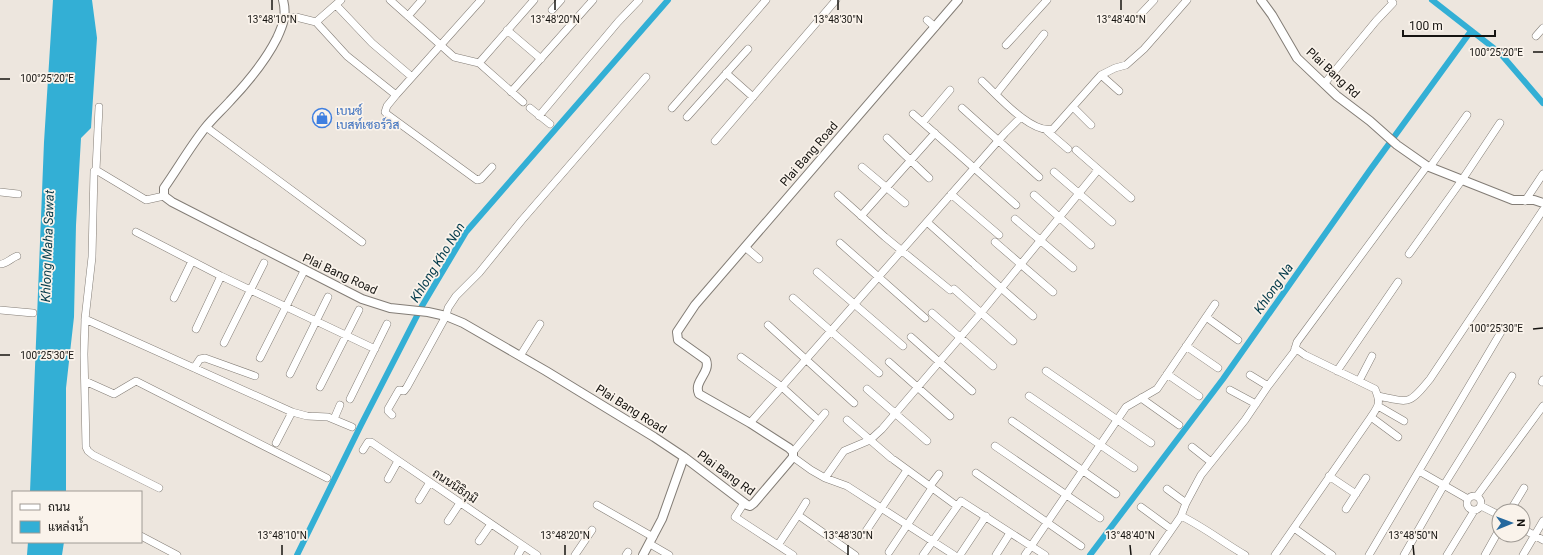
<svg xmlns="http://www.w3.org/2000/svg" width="1543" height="555" viewBox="0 0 1543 555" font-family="Roboto,Sarabun,sans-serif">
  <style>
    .water { fill: #33afd5 }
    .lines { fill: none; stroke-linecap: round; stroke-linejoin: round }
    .canal { stroke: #33afd5; stroke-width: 6 }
    .minor-casing { stroke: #837d76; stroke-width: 8 }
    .tertiary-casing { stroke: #837d76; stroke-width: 10 }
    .minor { stroke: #fff; stroke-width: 7 }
    .tertiary { stroke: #fff; stroke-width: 8 }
    .ticks { fill: none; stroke: #161411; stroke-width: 1.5 }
    .labels { text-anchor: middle; stroke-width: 3.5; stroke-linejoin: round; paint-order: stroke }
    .street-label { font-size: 12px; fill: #161411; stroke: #faf3eb }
    .shop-label { font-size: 12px; fill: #366cbe; stroke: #faf3eb; text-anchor: start }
    .water-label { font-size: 13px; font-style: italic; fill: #033a4a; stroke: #faf3eb }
    .ticks-label { font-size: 10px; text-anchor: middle; fill: #161411; stroke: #faf3eb; stroke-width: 3.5; stroke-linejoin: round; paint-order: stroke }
  </style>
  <rect width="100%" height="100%" fill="#ede6de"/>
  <path class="water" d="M 53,0 L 92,0 L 97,38 L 91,128 L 81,138 L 76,225 L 74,317 L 66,388 L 66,492 L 30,492 L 44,142 Z
    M 28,542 L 64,542 L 62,555 L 27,555 Z"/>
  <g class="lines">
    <path class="canal" d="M 1432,0 L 1500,53 L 1543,103
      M 297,555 L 361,425 L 422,306 L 466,232 L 668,0
      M 1090,555 L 1223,379 L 1370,170 L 1471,31"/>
    <defs>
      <path id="minor" d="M 390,0 L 454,57 L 479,63 L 523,102
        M 481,0 L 396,95 L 387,106 L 385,112 L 388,115 L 477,180 L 481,179 L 492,167
        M 336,5 L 372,43 L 412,77
        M 552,10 L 561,0
        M 408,16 L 422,0
        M 1139,16 L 1154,0
        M 285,17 L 296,17 L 316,22
        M 927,20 L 935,27
        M 316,22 L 347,56 L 396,95
        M 316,22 L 341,0
        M 507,30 L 541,59
        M 1536,36 L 1543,28
        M 1006,45 L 1047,0
        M 479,63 L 534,0
        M 726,73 L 753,97
        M 1101,75 L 1119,91
        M 982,81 C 997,95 1032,135 1053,129 L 1101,75 L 1115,68 L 1126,65 L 1144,49 L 1187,0
        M 1324,84 L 1376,21 L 1393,3 L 1391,0
        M 511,92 L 593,0
        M 996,94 L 1044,34
        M 99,107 L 96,170 L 94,171 L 92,257 L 85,319 L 84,354 L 86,447 L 88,451 L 93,455 L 159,488
        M 1073,107 L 1091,125
        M 530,108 L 550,124
        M 672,108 L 766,0
        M 962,108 L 1039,177
        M 913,114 L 1016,205
        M 539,116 L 618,22 L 639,0
        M 687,117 L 748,49
        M 923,122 L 950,90
        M 206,127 L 362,242
        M 1047,131 L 1068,149
        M 887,138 L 929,178
        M 715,141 L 836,0
        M 1076,150 L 1131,198
        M 862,167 L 905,203
        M 1430,167 L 1467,115
        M 96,170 L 146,200 L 164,196
        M 1054,172 L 1112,222
        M 0,192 L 18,194
        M 951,194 L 999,235
        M 838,195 L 885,237 L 950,290
        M 1034,195 L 1091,245
        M 1525,201 L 1543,174
        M 861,216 L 935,133
        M 1015,219 L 1073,268
        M 927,222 L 973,263
        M 136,232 L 221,276 L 375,349
        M 995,242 L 1053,292
        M 840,243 L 925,318
        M 745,247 L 759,259
        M 1409,254 L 1462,180 L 1500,123
        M 0,264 C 7,264 11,258 17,256
        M 975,265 L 1033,316
        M 817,272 L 903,346
        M 954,289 L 1013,341
        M 174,298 L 192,261
        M 793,298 L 879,373
        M 0,310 L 33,313
        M 932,313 L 993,366
        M 1206,317 L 1238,340
        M 85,319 L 292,412 L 307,416 L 328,417 L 352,427
        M 768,325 L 854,403
        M 196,329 L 221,276
        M 911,337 L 972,391
        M 224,343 L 264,263
        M 1186,346 L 1218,368
        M 520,356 L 540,324
        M 741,357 L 782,387 L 815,417
        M 260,358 L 304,271
        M 889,362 L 950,416
        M 194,368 L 200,359 L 205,358 L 255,376
        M 1046,371 L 1151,443
        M 1337,371 L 1398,282
        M 290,374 L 328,297
        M 1167,374 L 1199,396
        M 1250,375 L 1268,386
        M 85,381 L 114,394 L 136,381 L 327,478
        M 1359,381 L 1372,356
        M 1542,382 L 1543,380
        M 320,387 L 359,310
        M 867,389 L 927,441
        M 1230,390 L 1256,404
        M 1029,396 L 1134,468
        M 1378,396 C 1410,402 1408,406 1430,379 L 1543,210
        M 1141,398 L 1179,425
        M 350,399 L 387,324
        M 1378,406 L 1404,421
        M 392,415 L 388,411 L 388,409 L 399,390 L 404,391 L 407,387 L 446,316 L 448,308 L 456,296 L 479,273 L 522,220 L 646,77
        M 1371,417 L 1398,437
        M 334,419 L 340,405
        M 847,420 L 891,458
        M 1012,421 L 1116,494
        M 750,423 L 1005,133 L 1021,117
        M 276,443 L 292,412
        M 995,446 L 1100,518
        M 1192,447 L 1211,462
        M 363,450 L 368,442 L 371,442 L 537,555
        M 793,452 L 825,413
        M 793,457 L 811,470 L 825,478 L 847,486 L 954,555
        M 894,460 L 957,506
        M 1419,471 L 1468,499
        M 976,473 L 1081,546
        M 1329,476 L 1356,494
        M 825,478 L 844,451 L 870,440 L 882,429 L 981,313 L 1098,170
        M 388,479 L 398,461
        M 930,486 L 939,474
        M 1167,489 L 1186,503
        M1467 503a7 7 0 1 1 14 0a7 7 0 1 1-14 0Z
        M 1477,496 L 1543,406
        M 419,500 L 430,482
        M 744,503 L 735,517 L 793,555
        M 597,505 L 653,537
        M 1481,506 L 1499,515
        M 1141,507 L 1171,529
        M 1346,509 L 1366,478
        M 1510,511 L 1524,488
        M 798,515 L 806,502
        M 1181,516 C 1204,527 1224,543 1245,555
        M 448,521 L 460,503
        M 1294,528 L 1332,555
        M 1523,529 L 1543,540
        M 864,534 L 907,470
        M 141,536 L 177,555
        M 479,541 L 491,524
        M 650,544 L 669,555
        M 778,545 L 798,515 L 855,555
        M 889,552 L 932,488
        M 518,555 L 523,546
        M 575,555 L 592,530
        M 626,555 L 628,552
        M 923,555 L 961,501 L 1045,555
        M 960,555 L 986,516
        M 996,555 L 1010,533
        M 1025,555 L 1126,407 L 1157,389 L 1215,304
        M 1154,555 L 1181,516 L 1186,503 L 1201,475 L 1245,420 L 1268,386 L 1294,352 L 1297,342 L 1427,166
        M 1275,555 L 1371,417 C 1379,405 1381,403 1375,389 L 1305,355 L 1295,348
        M 1369,555 L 1501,332
        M 1404,555 L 1444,485 L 1512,376
        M 1447,555 L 1474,511
        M 1485,555 L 1499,530
        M 1523,555 L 1543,521"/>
      <path id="tertiary" d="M 283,0 C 287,15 283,25 277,38 C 265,62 248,82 230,101 C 222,110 213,118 205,128 C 190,147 178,168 164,188 L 164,196 L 172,202 L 362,299 L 390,308 L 428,312 L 446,316 L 463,323 L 546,371 L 654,437 L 684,457 L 747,505 L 750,506 L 754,503 L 788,463 L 793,457 L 793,452 L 789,448 L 750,423 L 699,394 C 693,381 711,373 706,360 L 678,340 L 677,332 L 695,305 L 958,0
        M 1261,0 L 1272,15 L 1297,58 L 1337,96 L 1370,121 L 1397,145 L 1427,166 L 1513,200 L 1534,200 L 1543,203
        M 643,555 L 662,519 L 684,457"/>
    </defs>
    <use href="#minor" class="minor-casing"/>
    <use href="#tertiary" class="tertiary-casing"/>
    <use href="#minor" class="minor"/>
    <use href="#tertiary" class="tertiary"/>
  </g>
  <path class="ticks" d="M 272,0 L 272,10M 555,0 L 555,10M 838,0 L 838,10M 1121,0 L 1121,10M 1533,52 L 1543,52M 0,79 L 10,79M 1533,329 L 1543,328M 0,355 L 10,355M 282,545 L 282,555M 565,545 L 565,555M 848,545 L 848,555M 1130,545 L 1131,555M 1413,545 L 1414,555"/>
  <defs>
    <symbol id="shop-ring" viewBox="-11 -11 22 22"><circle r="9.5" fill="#faf3eb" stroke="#3f7fe0" stroke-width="1.5"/><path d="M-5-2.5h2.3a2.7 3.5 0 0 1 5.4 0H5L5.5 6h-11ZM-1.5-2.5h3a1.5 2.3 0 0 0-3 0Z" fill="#3f7fe0"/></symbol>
  </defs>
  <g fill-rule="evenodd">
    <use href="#shop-ring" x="311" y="107" width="22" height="22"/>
  </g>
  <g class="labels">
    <g class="street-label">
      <text transform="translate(1333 73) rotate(43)" y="4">Plai Bang Rd</text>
      <text transform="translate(809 154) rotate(-49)" y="4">Plai Bang Road</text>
      <text transform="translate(340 274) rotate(25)" y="4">Plai Bang Road</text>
      <text transform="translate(631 409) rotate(32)" y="4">Plai Bang Road</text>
      <text transform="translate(726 473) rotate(36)" y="4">Plai Bang Rd</text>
      <text transform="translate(455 486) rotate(34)" y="4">ถนนนิธิภุมิ</text>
    </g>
    <g class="shop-label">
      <text x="336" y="115">เบนซ์<tspan x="336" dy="14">เบสท์เซอร์วิส</tspan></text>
    </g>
    <g class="water-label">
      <text transform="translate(47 246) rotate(-88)" y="5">Khlong Maha Sawat</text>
      <text transform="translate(437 262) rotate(-58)" y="5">Khlong Kho Non</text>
      <text transform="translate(1273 288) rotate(-55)" y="5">Khlong Na</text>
    </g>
  </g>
  <g class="ticks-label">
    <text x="272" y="23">13°48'10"N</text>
    <text x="555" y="23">13°48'20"N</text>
    <text x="838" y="23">13°48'30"N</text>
    <text x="1121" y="23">13°48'40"N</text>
    <text x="1496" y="56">100°25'20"E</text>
    <text x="47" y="82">100°25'20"E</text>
    <text x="1496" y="332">100°25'30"E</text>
    <text x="47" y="359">100°25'30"E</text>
    <text x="282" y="539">13°48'10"N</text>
    <text x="565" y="539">13°48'20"N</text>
    <text x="848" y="539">13°48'30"N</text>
    <text x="1130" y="539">13°48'40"N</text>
    <text x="1413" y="539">13°48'50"N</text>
  </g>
  <rect x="12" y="491" width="130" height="52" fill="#faf3eb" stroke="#9f9a94"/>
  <rect x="20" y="504" width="20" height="6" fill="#ffffff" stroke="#9f9a94"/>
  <text x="48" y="511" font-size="12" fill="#161411">ถนน</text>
  <rect x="20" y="521" width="20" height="12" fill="#33afd5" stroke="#9f9a94"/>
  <text x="48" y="531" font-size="12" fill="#161411">แหล่งน้ำ</text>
  <g transform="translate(1511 523) rotate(89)"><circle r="19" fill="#faf3eb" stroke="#9f9a94"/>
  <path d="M0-3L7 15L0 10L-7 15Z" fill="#26699e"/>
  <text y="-6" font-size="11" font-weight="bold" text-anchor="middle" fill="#161411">N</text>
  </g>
  <path d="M1403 30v6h92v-6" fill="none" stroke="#161411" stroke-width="2"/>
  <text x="1409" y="30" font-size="12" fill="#161411" stroke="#faf3eb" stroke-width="3" paint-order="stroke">100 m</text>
</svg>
